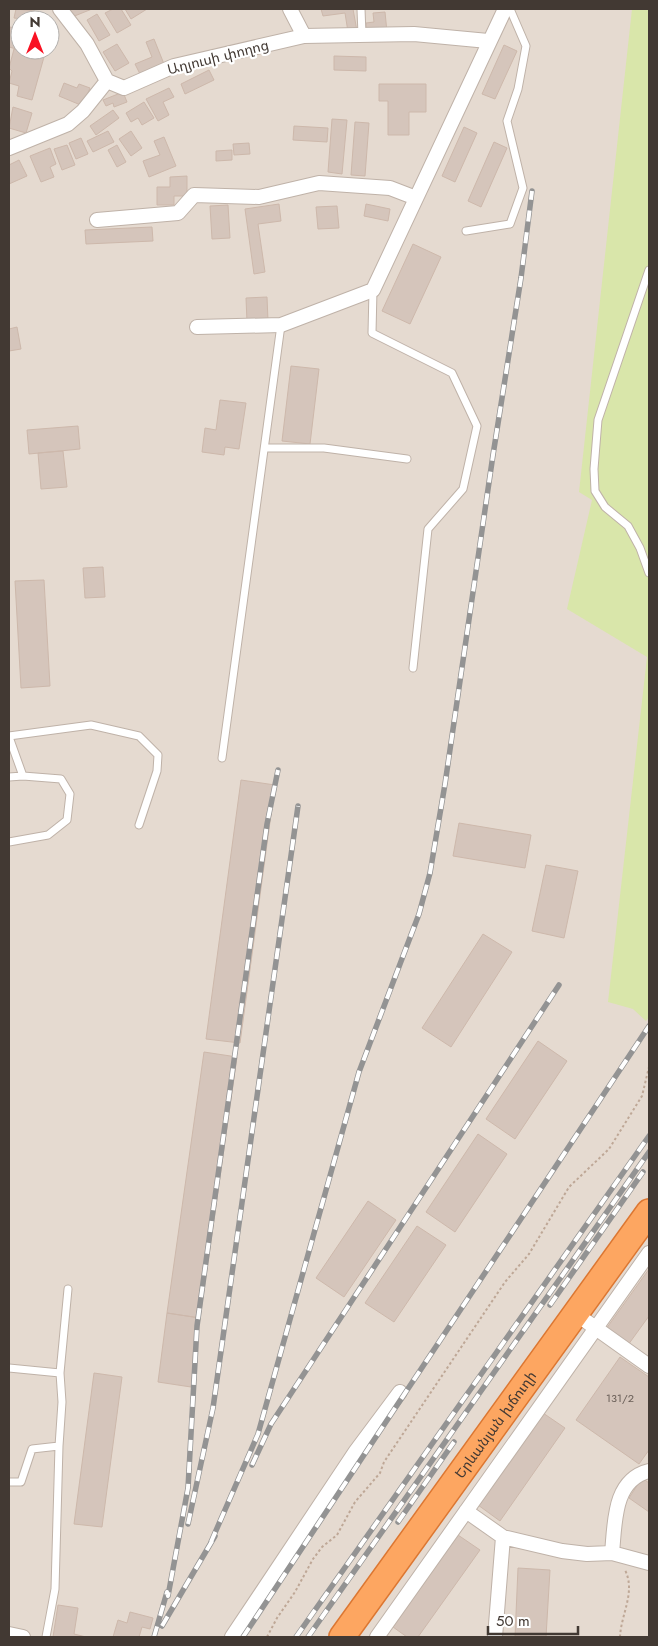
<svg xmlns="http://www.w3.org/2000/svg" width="658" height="1646" viewBox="0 0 658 1646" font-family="Jost,'Noto Sans Armenian',sans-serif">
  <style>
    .residential { fill: #e5dad0; fill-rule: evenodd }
    .green { fill: #d9e6aa }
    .building { fill: #d5c5bb; stroke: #cdb8ab }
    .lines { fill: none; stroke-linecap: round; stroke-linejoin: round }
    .lane-casing { stroke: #bfb2a8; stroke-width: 9 }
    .street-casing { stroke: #bfb2a8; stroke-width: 16 }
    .highway-casing { stroke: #dc7732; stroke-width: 28 }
    .path { stroke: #bea796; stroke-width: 2; stroke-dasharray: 2.5 2.5; stroke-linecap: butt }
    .lane { stroke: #fff; stroke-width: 7 }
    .street { stroke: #fff; stroke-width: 14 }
    .highway { stroke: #fda661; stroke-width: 25 }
    .rail-casing { stroke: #939393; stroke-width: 5.5 }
    .rail { stroke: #fff; stroke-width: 4; stroke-dasharray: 11; stroke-linecap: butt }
    .labels { text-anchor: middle; stroke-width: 4.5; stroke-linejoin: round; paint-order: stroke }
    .number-label { font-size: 11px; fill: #675c55 }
    .street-label { font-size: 14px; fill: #423933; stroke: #fff }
  </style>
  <rect width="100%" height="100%" fill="#f1e9e2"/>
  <path class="residential" d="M 9,9 L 649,9 L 649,1637 L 9,1637 ZM 20,20 L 50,20 L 50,50 L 20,50 Z"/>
  <path class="green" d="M 632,9 L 649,9 L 649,1017 L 646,1021 L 633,1009 L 608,1002 L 647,657 L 567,609 L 592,500 L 579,492 Z"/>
  <path class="building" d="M 16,9 L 35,11 L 32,20 L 14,18 Z
    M 68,9 L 92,9 L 72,17 Z
    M 113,9 L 121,9 L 131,25 L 117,33 L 105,13 Z
    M 125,9 L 147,9 L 131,19 Z
    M 321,9 L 353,9 L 357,31 L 348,32 L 345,13 L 323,16 Z
    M 385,12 L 387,32 L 366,33 L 366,23 L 374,22 L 373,13 Z
    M 97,14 L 110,35 L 99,41 L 87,20 Z
    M 10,27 L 20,29 L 20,50 L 40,50 L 38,55 L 9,47 Z
    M 154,39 L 164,64 L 140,74 L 135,64 L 152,57 L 146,42 Z
    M 117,44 L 129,63 L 115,71 L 103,52 Z
    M 504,45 L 517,51 L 495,99 L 482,94 Z
    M 14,49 L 44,57 L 32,100 L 17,96 L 19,86 L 9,83 L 12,71 L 9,68 Z
    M 334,56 L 366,57 L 366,71 L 334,70 Z
    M 209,70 L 214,80 L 185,94 L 181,84 Z
    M 64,83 L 77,88 L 79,84 L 90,88 L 83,106 L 59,96 Z
    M 379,84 L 426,84 L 426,112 L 409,112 L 409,135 L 388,135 L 388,101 L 379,101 Z
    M 169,88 L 174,97 L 163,102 L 169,115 L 158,121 L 146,99 Z
    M 123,92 L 127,102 L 114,107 L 113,103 L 106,106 L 103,100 Z
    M 144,102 L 154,118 L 142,125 L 138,118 L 131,122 L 126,113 Z
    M 13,107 L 32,113 L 26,133 L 9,128 Z
    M 113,110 L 119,118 L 96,135 L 90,126 Z
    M 332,119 L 347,120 L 342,174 L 328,172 Z
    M 355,122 L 369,123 L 365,176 L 351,175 Z
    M 294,126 L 328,128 L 327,142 L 293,140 Z
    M 464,127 L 477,133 L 455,182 L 442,176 Z
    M 108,131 L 114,142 L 93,152 L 87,141 Z
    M 131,131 L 142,148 L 131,156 L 119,139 Z
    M 164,137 L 176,166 L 149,177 L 143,161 L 160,155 L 154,141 Z
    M 81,138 L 88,154 L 76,159 L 69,143 Z
    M 494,142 L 507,148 L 481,207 L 468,201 Z
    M 249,143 L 250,154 L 234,155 L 233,144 Z
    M 67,145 L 75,165 L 62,170 L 54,149 Z
    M 117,145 L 126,162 L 117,167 L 108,150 Z
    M 50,148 L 56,164 L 50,167 L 54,177 L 41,182 L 30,156 Z
    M 232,150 L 232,160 L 216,161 L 216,151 Z
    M 19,160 L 27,176 L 9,184 L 9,165 Z
    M 187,176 L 187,196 L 174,196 L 174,205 L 157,205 L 157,187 L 170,187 L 170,177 Z
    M 279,204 L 281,221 L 258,224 L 265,272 L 254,274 L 245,209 Z
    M 366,204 L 390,209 L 388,221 L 364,216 Z
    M 228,205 L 230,238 L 212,239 L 210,206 Z
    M 337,206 L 339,228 L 318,229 L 316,207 Z
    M 152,227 L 153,241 L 86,244 L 85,230 Z
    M 413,244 L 441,257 L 410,324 L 382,311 Z
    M 267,297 L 268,321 L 247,322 L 246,298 Z
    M 17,327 L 21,349 L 9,351 L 9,329 Z
    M 291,366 L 319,369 L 310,444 L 282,441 Z
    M 220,400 L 246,403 L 239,449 L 225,447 L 224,455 L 202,452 L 205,428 L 216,430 Z
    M 78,426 L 80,449 L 29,454 L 27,430 Z
    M 63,451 L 67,487 L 41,489 L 38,453 Z
    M 103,567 L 105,597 L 85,598 L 83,568 Z
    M 44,580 L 50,686 L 21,688 L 15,581 Z
    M 241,780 L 275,785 L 240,1043 L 206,1039 Z
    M 459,823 L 531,835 L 525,868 L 453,856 Z
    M 546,865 L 578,871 L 564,938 L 532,931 Z
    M 483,934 L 512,952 L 451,1047 L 422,1028 Z
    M 538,1041 L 567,1061 L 515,1139 L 486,1119 Z
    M 204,1052 L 237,1057 L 200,1318 L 167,1313 Z
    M 478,1134 L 507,1154 L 455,1232 L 426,1212 Z
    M 368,1201 L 396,1220 L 344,1297 L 316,1278 Z
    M 417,1226 L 446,1245 L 394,1322 L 365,1303 Z
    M 649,1269 L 649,1316 L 628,1345 L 606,1329 Z
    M 167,1313 L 200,1318 L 191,1387 L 158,1382 Z
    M 620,1357 L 649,1377 L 649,1450 L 639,1464 L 576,1420 Z
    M 94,1373 L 122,1377 L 102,1527 L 74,1524 Z
    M 543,1413 L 565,1428 L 500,1521 L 478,1505 Z
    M 642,1478 L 649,1483 L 649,1512 L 629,1498 Z
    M 458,1535 L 480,1550 L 418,1637 L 407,1637 L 393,1627 Z
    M 518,1568 L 550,1570 L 546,1637 L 515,1637 Z
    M 58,1605 L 78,1608 L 74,1634 L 86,1637 L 53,1637 Z
    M 130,1612 L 153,1618 L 150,1629 L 142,1627 L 139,1637 L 113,1637 L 118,1620 L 127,1623 Z"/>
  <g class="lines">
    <defs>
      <path id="lane" d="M 361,9 L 362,35
        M 466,231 L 510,224 L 523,188 L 507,121 L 518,89 L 526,46 L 510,9
        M 649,270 L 598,420 L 594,469 L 595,491 L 605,507 L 628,526 L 640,548 L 649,573
        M 373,290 L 372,333 L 452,373 L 477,426 L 463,489 L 428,529 L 413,668
        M 265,448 L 324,448 L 407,459
        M 9,736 L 91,725 L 139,736 L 158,755 L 157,771 L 139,825
        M 9,737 L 23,776 L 9,777
        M 222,758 L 281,325
        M 9,842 L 48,835 L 67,820 L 70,794 L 61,779 L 23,776
        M 9,1368 L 60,1373 L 62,1402 L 59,1446 L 32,1449 L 21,1482 L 9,1482
        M 60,1373 L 68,1289
        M 46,1637 L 55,1589 L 59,1446"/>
      <path id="street" d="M 60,9 L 87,44 L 107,81 L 124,88 L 174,66 L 304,36 L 414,34 L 488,41
        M 290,9 L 304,36
        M 9,148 L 68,124 L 83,111 L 107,81
        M 97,220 L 178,213 L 194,195 L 259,197 L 319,183 L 390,188 L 416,198
        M 197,327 L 281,325 L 373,290 L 505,9
        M 576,1314 L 649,1366
        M 466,1511 L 503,1537 L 495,1637
        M 503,1537 L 562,1551 L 587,1554 L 612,1553 L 649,1563
        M 612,1553 C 615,1523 613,1480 649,1471
        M 9,1634 L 23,1637
        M 232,1637 L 356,1451 L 400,1392
        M 377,1637 L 649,1253"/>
      <g id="highway">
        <path id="s1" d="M 342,1637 L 649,1212"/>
      </g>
    </defs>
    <use href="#lane" class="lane-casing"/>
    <use href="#street" class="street-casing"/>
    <use href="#highway" class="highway-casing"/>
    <path class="path" d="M 267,1637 L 277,1618 L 295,1592 L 313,1559 L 322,1547 L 337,1535 L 355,1502 L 380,1473 L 384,1462 L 505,1282 L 529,1254 L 569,1187 L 609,1149 L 642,1096 L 649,1067
      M 620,1637 C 621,1614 636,1592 625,1570"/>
    <use href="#lane" class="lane"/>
    <use href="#street" class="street"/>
    <use href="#highway" class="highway"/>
    <defs>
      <path id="rail" d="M 550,1305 L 643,1172
        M 252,1465 L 271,1424 L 559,985
        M 398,1522 L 454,1442
        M 188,1524 L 213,1408 L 298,806
        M 211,1542 L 258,1434 L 359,1072 L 419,914 L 430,873 L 445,784 L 493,455 L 521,278 L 532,191
        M 162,1626 L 215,1536
        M 154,1637 L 167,1592 L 168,1596 L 188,1488 L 197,1326 L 267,824 L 278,770
        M 243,1637 L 649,1026
        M 296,1637 L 649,1136
        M 308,1637 L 649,1152"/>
    </defs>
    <use href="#rail" class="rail-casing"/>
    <use href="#rail" class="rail"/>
  </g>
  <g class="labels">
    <g class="number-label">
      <text x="620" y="1402">131/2</text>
    </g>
    <g class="street-label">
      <text transform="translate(218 57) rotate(-14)" y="5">Աղյուսի փողոց</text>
      <text dy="5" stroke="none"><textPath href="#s1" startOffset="262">Երևանյան խճուղի</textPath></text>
    </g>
  </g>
  <rect width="658" height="1646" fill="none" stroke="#423933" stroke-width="20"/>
  <g transform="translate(35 35)"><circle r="24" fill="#ffffff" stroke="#b3b0ad"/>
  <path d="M0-4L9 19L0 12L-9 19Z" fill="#f91223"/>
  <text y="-8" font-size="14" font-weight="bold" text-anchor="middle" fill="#423933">N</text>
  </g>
  <path d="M488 1626v8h90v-8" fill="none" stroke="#423933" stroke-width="2.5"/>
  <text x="496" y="1626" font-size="15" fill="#423933" stroke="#ffffff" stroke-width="4" paint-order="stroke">50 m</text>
</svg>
